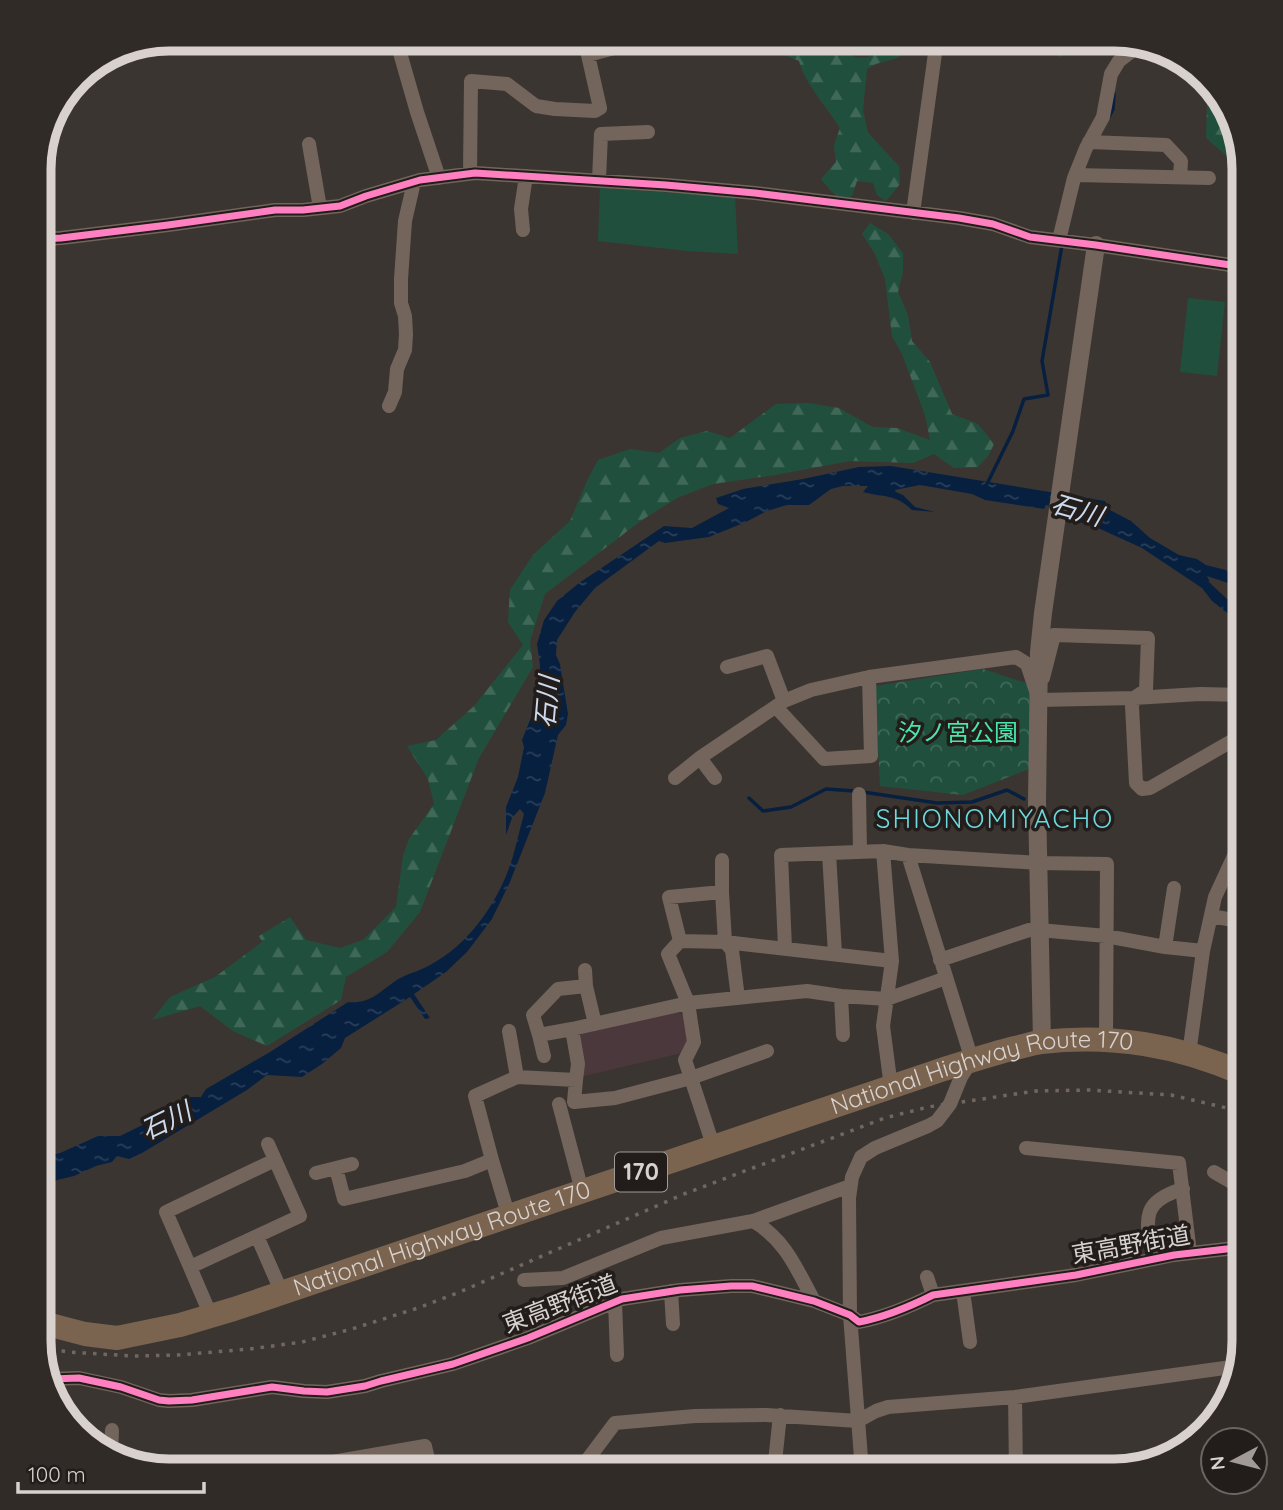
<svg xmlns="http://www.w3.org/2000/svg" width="1283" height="1510" viewBox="0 0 1283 1510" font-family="Quicksand,'Noto Sans JP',sans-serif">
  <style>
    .education { fill: #4a383c }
    .grass { fill: #20503d }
    .forest { fill: url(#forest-firs) }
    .park { fill: url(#park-crowns) }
    .water { fill: url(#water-ripples) }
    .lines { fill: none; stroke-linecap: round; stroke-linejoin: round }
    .stream { stroke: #07203f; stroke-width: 3.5 }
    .minor { stroke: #73655b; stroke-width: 14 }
    .tertiary { stroke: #73655b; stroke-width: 18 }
    .trunk { stroke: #7a6450; stroke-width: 24 }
    .rail { stroke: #726760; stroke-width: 3.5; stroke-dasharray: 3.5 7; stroke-linecap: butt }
    .cycleway-casing { stroke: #221d1a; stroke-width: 11 }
    .cycleway { stroke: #ff80c0; stroke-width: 7 }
    .labels { text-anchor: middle; stroke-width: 7; stroke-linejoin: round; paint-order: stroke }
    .shield { fill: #221d1a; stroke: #a19b97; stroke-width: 2 }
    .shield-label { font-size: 23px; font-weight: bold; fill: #d8d1cd }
    .park-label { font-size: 24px; fill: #4ae5ad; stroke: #221d1a }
    .street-label { font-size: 24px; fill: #d8d1cd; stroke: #221d1a }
    .water-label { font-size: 26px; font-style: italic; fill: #cbdaed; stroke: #221d1a }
    .neighbourhood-label { font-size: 26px; letter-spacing: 2px; fill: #6edadf; stroke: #221d1a }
    .rim { fill: none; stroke: #d8d1cd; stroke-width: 9 }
  </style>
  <defs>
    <pattern id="forest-firs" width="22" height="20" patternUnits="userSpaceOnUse" patternTransform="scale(1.75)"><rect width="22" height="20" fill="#20503d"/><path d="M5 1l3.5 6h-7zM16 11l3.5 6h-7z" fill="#406858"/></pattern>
    <pattern id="park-crowns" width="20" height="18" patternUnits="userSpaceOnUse" patternTransform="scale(1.75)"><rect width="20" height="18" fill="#20503d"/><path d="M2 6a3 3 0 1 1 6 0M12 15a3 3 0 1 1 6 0" fill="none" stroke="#406858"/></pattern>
    <pattern id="water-ripples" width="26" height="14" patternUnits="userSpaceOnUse" patternTransform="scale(1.75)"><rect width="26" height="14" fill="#07203f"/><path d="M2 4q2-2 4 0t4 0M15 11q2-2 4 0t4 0" fill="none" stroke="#2a3f5a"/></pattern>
  </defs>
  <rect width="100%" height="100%" fill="#3b3532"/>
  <path class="education" d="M 675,1010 L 685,1016 L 689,1040 L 682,1053 L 584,1076 L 577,1043 L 581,1033 Z"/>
  <path class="grass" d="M 600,188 L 735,197 L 738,254 L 687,251 L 598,241 Z
    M 1188,298 L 1225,302 L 1217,376 L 1180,372 Z"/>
  <path class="forest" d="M 768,39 L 838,39 L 840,48 C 854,59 860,60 877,54 L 883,39 L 915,39 L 916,48 L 897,58 L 876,64 L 867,69 L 863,110 L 868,133 L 899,166 L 900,184 L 886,201 L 877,195 L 873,183 L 857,181 L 852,196 L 840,199 L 831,191 L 821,179 L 836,162 L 834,145 L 840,128 C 827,107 805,84 799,61 L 773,50 Z
    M 1016,39 L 1079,39 L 1061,57 Z
    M 1202,76 L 1218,90 L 1244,168 L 1244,176 L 1235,163 L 1206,138 L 1207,104 L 1201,86 Z
    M 870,223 L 888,234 L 903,253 L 903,272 L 898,292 L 908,315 L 912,341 L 930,362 L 952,414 L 978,424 L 994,444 L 988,456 L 978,467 L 954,468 L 934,454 L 913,463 L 850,461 L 775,475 L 713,484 L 677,498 L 642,520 L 545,594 L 530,641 L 533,667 L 479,758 L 420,912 L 387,952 L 346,977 L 341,1000 L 267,1046 L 233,1031 L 200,1006 L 152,1020 L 170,997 L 215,977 L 262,942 L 259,936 L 290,917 L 306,940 L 340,948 L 363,940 L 396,907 L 403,856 L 409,839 L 434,804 L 428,779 L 407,746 L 436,740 L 474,706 L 523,645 L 508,622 L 510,590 L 533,555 L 570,521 L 587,481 L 598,460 L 630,449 L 659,453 L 680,438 L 707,431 L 730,438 L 776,404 L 808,403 L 839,408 L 869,425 L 874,427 L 897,428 L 930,440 L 925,415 L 902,354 L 892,336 L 885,279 L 875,254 L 862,234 Z"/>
  <path class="park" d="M 983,669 L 1029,684 L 1029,769 L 963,795 L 880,786 L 875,686 Z"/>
  <path class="water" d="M 891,466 L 1105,501 L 1110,510 L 1131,521 L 1150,538 L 1179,555 L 1197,559 L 1206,565 L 1226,570 L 1228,572 L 1236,571 L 1234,563 L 1244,558 L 1244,591 L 1243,588 L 1207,576 L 1211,584 L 1227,599 L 1244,606 L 1244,626 L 1212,601 L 1202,588 L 1142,548 L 1087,523 L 1082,523 C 1075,510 1059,508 1046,505 L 1044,509 L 985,500 L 972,494 L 920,485 L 895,490 L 896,492 L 903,495 L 915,507 L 935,512 L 912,510 C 894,493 884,498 863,492 L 868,486 L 843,486 L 831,489 L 809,505 L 787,505 L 767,511 L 746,522 L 709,537 L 665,543 L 659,541 L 595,588 L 575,612 L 557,640 L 556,655 L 560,664 L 568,714 L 566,725 L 558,735 L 545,793 L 510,882 L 492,919 L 467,952 L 446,972 L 414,994 L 430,1018 L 425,1019 L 410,997 L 345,1038 L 341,1048 L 322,1064 L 302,1077 L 267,1075 L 247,1090 L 142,1153 L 129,1159 L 117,1156 L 112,1162 L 96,1166 L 74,1176 L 57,1180 L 47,1187 L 39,1188 L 39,1158 L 60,1153 L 98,1136 L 120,1136 L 175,1109 L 190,1097 L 201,1097 L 206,1089 L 270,1052 L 348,1002 C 373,1004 380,990 400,978 C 409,973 420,971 430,965 C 470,944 500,900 513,856 C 517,842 520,828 524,814 L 520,809 L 512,818 L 506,835 L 506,807 L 518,777 L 524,747 L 522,740 L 536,705 L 539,683 L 540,665 L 537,644 L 544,620 L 557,601 L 579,583 L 664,526 L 692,528 L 729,508 L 718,504 L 716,498 L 743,489 L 803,479 L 859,467 Z"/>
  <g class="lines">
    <path class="stream" d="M 1109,117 L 1113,109 L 1114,94
      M 986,486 L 1013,431 L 1024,399 L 1048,395 L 1042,361 L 1062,245
      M 863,792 L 937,803 L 972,802 L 1007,790 L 1024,799
      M 749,798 L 763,811 L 791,807 L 826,789 L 855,791"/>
    <path class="minor" d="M 396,39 L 417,112 L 439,178
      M 1089,142 L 1166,145 L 1181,161 L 1180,177
      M 309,144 L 320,208
      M 470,173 L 471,81 L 507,84 L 536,106 L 555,109 L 595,111 L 600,108 L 588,55 L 618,47
      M 1075,175 L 1209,178
      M 599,180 L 601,134 L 648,132
      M 913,213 L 937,39
      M 523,230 L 521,209 L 526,176
      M 39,239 L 61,238 L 168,225 L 275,210 L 303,210 L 340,206 L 366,196 L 420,180 L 475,173 L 666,185 L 755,193 L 959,218 L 993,224 L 1030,237 L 1096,245 L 1244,267
      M 1059,240 L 1074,178 L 1086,148 L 1103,117 L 1111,74 L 1119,61 L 1141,44
      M 389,406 L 395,392 L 397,369 L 405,350 L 406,334 L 405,316 L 401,303 L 401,279 L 405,221 L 414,182
      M 727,667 L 767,656 L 784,701
      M 1043,678 L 1054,635 L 1148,638 L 1146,690 L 1134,698 L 1132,706 L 1136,783 L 1142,789 L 1150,788 L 1244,734
      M 776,707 L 824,759 L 871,756 L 869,677
      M 701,757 L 703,762 L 715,778
      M 675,778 L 701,757 L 784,701 L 811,690 L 869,677 L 1016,657 L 1027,664 L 1039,700 L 1134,698 L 1200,694 L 1244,695
      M 859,794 L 860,851
      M 39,848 L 44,850
      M 883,851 L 892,961 L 883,1026 L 891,1087
      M 829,853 L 835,954
      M 722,860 L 722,892 L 725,942 L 732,950 L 738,998
      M 1228,869 L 1244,872
      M 1211,916 L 1244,922
      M 680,941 L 669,897 L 722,892
      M 1165,947 L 1174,888
      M 785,948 L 781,855 L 883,851 L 908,855 L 1039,863 L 1107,864 L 1106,1039
      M 940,960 L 1029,930 L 1039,930 L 1106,936 L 1165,947 L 1203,951
      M 586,986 L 595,1024
      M 841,996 L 843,1035
      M 509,1031 L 517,1077
      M 539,1035 L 533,1015 L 558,989 L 586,986 L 585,970
      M 1189,1054 L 1203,951 L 1215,897 L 1234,856 L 1244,826
      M 544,1056 L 539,1035 L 572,1029
      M 576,1080 L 574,1102 L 615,1098 L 691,1078 L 767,1051
      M 559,1104 L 582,1191
      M 268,1144 L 300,1216 L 257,1236 L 282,1293
      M 714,1148 L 685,1060 L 694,1042 L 688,1003 L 668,954 L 680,941 L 725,942 L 892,961
      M 1026,1148 L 1179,1163 L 1190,1253
      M 336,1168 L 352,1164
      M 1214,1172 L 1233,1183 L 1244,1192
      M 316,1173 L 336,1168 L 344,1199 L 465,1171 L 492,1160
      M 509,1217 L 492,1160 L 475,1096 L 517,1077 L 576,1080 L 578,1064 L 572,1029 L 688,1003 L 807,991 L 841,996 L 887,999 L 946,978
      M 753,1221 C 786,1240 797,1270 814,1301
      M 257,1236 L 190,1267 L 166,1212 L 275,1160
      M 1153,1259 C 1147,1222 1138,1202 1183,1189
      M 190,1267 L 211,1316
      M 927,1277 L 933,1295
      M 524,1280 L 563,1278 L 661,1238 L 753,1221 L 850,1186
      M 671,1291 L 673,1324
      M 963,1291 L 970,1342
      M 615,1302 L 617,1355
      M 51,1379 L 79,1378 L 121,1387 L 159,1400 L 169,1401 L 192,1400 L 272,1387 L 304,1391 L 327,1392 L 365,1386 L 381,1381 L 453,1364 L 528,1338 L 622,1299 L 680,1290 L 731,1286 L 752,1286 L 814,1301 L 850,1315 L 859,1322 C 885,1317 909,1307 933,1295 L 1076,1275 L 1174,1255 L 1244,1247
      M 1015,1397 L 1016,1471
      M 111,1458 L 112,1430
      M 280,1471 L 425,1446 L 429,1463 L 434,1471
      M 579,1471 L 615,1423 L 695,1416 L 766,1415 L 858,1421 L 876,1411 L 888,1407 L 1015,1397 L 1239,1366
      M 768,1471 L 775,1462 L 780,1415
      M 862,1471 L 850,1315 L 849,1198 L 852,1177 L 861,1157 L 875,1148 L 928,1126 L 937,1121 L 950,1104 L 961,1077 L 972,1060 L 908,855"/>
    <path class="tertiary" d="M 1042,1042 L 1037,802 L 1039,652 L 1043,613 L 1096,245"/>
    <path class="trunk" id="s1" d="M 39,1322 L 85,1334 L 117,1338 L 180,1325 L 234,1309 L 944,1069 C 967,1062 991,1054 1015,1048 C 1024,1046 1033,1043 1041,1042 C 1113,1034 1178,1045 1244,1074"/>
    <path class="rail" d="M 41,1347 L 68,1352 L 133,1356 L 178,1355 L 250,1349 L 302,1342 L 352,1329 L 421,1307 L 462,1291 L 684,1194 L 885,1118 L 928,1107 L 1036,1091 L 1089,1090 L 1171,1095 L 1244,1112"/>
    <defs>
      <path id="cycleway" d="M 39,239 L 61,238 L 168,225 L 275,210 L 303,210 L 340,206 L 366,196 L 420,180 L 475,173 L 666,185 L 755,193 L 959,218 L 993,224 L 1030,237 L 1096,245 L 1244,267
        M 51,1379 L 79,1378 L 121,1387 L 159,1400 L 169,1401 L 192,1400 L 272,1387 L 304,1391 L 327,1392 L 365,1386 L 381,1381 L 453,1364 L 528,1338 L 622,1299 L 680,1290 L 731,1286 L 752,1286 L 814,1301 L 850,1315 L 859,1322 C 885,1317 909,1307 933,1295 L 1076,1275 L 1174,1255 L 1244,1247"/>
    </defs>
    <use href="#cycleway" class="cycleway-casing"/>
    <use href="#cycleway" class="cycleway"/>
  </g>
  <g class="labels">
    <rect class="shield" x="615" y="1152.5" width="52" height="39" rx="5"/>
    <g class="shield-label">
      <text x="641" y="1180">170</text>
    </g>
    <g class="park-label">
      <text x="958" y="741">汐ノ宮公園</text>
    </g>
    <g class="street-label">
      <text dy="8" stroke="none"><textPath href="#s1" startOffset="987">National Highway Route 170</textPath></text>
      <text dy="8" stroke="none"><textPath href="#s1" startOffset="420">National Highway Route 170</textPath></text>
      <text transform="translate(1131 1245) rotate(-10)" y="8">東高野街道</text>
      <text transform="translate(560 1304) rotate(-21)" y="8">東高野街道</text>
    </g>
    <g class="water-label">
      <text transform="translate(1077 510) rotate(16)" y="9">石川</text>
      <text transform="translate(547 702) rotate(-85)" y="9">石川</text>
      <text transform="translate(166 1121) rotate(-26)" y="9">石川</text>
    </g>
    <g class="neighbourhood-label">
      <text x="995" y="828">SHIONOMIYACHO</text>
    </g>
  </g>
  <path d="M0 0H1283V1510H0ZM169 51H1114A118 118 0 0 1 1232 169V1341A118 118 0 0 1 1114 1459H169A118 118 0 0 1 51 1341V169A118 118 0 0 1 169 51Z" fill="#312b28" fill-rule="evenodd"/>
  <path class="rim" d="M169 51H1114A118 118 0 0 1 1232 169V1341A118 118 0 0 1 1114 1459H169A118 118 0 0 1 51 1341V169A118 118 0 0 1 169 51Z"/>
  <g transform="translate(1234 1461) rotate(263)"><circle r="33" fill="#221d1a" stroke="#6b6562" stroke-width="2"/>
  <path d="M0-5L12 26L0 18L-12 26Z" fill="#a19a97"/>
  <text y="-10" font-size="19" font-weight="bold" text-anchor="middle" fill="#d8d1cd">N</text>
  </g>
  <path d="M18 1482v10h186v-10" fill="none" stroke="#d8d1cd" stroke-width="3.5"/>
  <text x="28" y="1482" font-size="21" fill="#d8d1cd" stroke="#221d1a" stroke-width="5" paint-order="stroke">100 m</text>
</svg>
